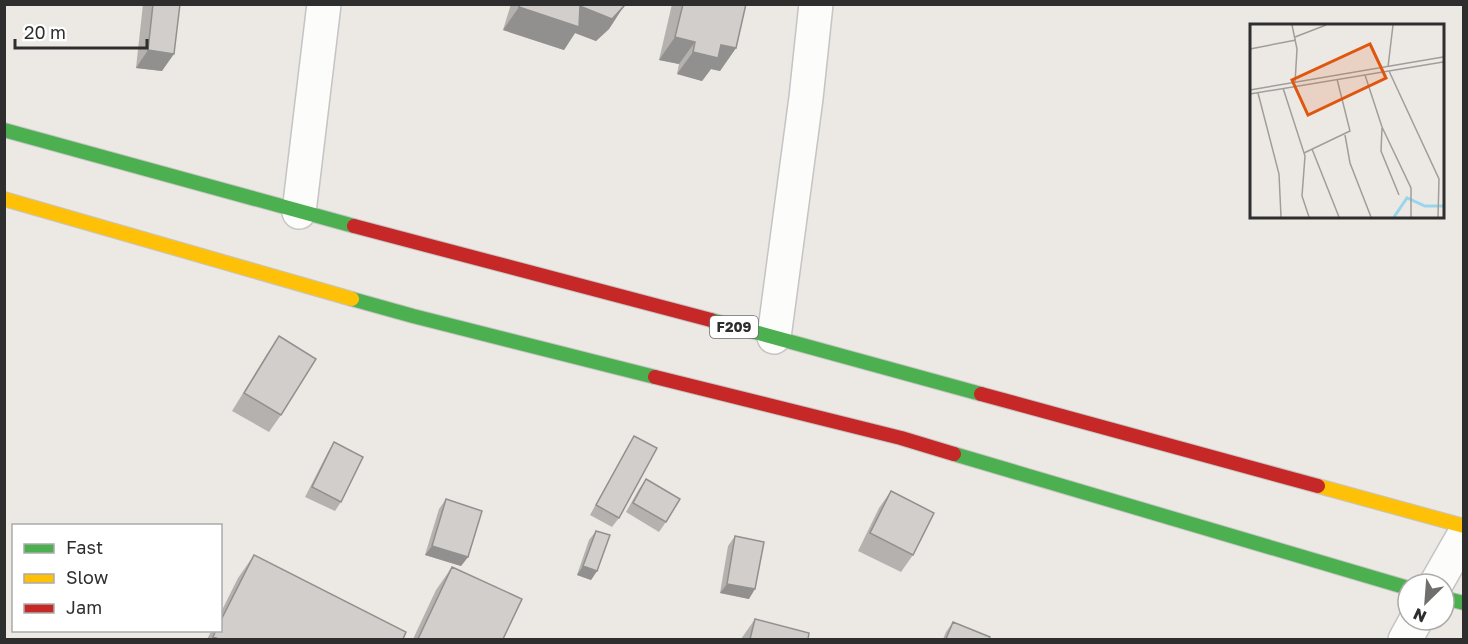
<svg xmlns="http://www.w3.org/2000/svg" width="1468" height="644" viewBox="0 0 1468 644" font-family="'Golos Text',sans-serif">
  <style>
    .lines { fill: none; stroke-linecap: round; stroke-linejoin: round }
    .street-casing { stroke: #c5c4c5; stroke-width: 36 }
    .fast-casing { stroke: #c6c5c4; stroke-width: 16 }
    .slow-casing { stroke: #c6c5c4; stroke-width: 16 }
    .jam-casing { stroke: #c6c5c4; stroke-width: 16 }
    .street { stroke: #fcfcfb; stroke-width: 33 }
    .fast { stroke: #4caf50; stroke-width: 14 }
    .slow { stroke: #ffc107; stroke-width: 14 }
    .jam { stroke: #c62828; stroke-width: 14 }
    .wall { fill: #b4b1af }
    .shaded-wall { fill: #92908e }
    .building { fill: #d1cecb; stroke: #92908e; stroke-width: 1.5 }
    .labels { text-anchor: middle; stroke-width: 4.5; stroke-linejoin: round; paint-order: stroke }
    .shield { fill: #fff; stroke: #6d6d6d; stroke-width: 1.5 }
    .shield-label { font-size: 14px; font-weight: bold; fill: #2e2e2e }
    .inset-river { fill: none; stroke: #99d6ec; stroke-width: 3 }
    .inset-road { fill: none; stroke: #a09e9b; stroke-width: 1.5 }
    .view { fill: #df570e; fill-opacity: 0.15; stroke: #df570e; stroke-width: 3 }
    .inset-edge { fill: none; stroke: #2e2e2e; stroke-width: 3 }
  </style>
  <rect width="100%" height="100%" fill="#ece8e4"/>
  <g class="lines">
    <defs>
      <path id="street" d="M 299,212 L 324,4
        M 774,337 L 806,98 L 816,4
        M 1436,584 L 1464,535
        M 1405,640 L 1416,620"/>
      <path id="fast" d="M 4,130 L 354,226
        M 352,299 L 413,316 L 655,377
        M 711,320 L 981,394
        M 954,454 L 1408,588
        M 1444,598 L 1464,603"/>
      <path id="slow" d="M 4,199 L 352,299
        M 1318,486 L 1464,526"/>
      <path id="jam" d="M 354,226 L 711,320
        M 655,377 L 901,438 L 954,454
        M 981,394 L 1318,486"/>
    </defs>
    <use href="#street" class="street-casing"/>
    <use href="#fast" class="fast-casing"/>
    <use href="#slow" class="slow-casing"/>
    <use href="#jam" class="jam-casing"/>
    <use href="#street" class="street"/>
    <use href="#fast" class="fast"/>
    <use href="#slow" class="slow"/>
    <use href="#jam" class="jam"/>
  </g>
  <path class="wall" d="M 143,4 L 180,4 L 162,71 L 136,68 Z
    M 511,4 L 625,4 L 609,29 L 596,41 L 575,33 L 564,50 L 503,30 Z
    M 672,4 L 746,4 L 736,48 L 720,71 L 711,69 L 702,81 L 677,74 L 679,64 L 659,60 Z
    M 279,336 L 281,415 L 269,432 L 232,411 L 267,354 Z
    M 634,436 L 619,518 L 612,527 L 590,515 L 628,446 Z
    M 334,442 L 341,502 L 335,511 L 305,497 L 328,452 Z
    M 646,479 L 666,522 L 659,532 L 626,512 L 639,489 Z
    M 891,491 L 913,555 L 901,572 L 858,551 L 879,508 Z
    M 446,499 L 468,557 L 461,566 L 425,555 L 439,509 Z
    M 596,531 L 597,571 L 591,580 L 577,575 L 589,540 Z
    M 735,536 L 749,599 L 720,593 L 728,546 Z
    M 254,555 L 403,639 L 207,639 L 212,630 L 220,630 L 220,614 L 238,578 Z
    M 452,567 L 503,639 L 413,639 L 436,590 Z
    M 755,619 L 808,639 L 741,639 Z
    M 953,622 L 989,639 L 943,639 L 946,632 Z"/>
  <path class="shaded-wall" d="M 580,6 L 624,6 L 609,29 L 596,41 L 575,33 L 564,50 L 503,30 L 519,7 Z
    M 675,37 L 695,42 L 679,64 L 659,60 Z
    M 721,45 L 736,48 L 720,71 L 711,69 L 702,81 L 677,74 L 693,52 Z
    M 148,50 L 174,54 L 162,71 L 136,68 Z
    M 432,546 L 468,557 L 461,566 L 425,555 Z
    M 583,566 L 597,571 L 591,580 L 577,575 Z
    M 727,584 L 755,589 L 749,599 L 720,593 Z"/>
  <path class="building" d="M 153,4 L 180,4 L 174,54 L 148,50 Z
    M 520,4 L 625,4 L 624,6 L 612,19 L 580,6 L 579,27 L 519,7 Z
    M 683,4 L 746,4 L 736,48 L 721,45 L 718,58 L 693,52 L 695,42 L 675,37 Z
    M 279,336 L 316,359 L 281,415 L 244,393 Z
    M 634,436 L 657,448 L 619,518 L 596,505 Z
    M 334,442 L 363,457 L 341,502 L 312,487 Z
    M 646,479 L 680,499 L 666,522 L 633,503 Z
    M 891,491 L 934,513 L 913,555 L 870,533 Z
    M 446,499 L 482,511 L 468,557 L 432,546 Z
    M 596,531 L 610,535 L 597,571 L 583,566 Z
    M 735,536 L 764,542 L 755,589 L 727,584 Z
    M 254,555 L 406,632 L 403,639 L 219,639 L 213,637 L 216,630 L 220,630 L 220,622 Z
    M 452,567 L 522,599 L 503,639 L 418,639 Z
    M 755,619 L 809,633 L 808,639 L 750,639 Z
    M 953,622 L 990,637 L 989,639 L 946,639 Z"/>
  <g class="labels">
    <rect class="shield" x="710" y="316" width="48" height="22" rx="4.5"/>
    <g class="shield-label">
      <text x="734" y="332">F209</text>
    </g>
  </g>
  <g transform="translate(1250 24)">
    <rect width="194" height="194" fill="#ece8e4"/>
    <path class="inset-river" d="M 144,193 L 157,174 L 175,182 L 193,182"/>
    <path class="inset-road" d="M 42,1 L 47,25 L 45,59M 45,13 L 76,1M 0,25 L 46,16M 138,43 L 143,1M 139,47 L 189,155 L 188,193M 115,51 L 132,103 L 161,164 L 161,193M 33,64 L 55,132 L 52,172 L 59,193M 0,66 L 193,33M 8,69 L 29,150 L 31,193M 0,70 L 193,38M 132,104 L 131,127 L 149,171M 95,111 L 100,139 L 121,193M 62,125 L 89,193M 54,129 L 100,107 L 87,55"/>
    <path class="view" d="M 120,20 L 136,54 L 58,91 L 42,56 Z"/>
    <rect width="194" height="194" class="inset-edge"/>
  </g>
  <rect width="1468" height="644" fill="none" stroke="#2e2e2e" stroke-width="12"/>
  <rect x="12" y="524" width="210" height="108" fill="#ffffff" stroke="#ababab" stroke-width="1.5"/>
  <rect x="24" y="544" width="30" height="9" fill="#4caf50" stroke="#ababab" stroke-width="1.5"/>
  <text x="66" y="554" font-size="18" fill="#2e2e2e">Fast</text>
  <rect x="24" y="574" width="30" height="9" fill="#ffc107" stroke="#ababab" stroke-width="1.5"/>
  <text x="66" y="584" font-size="18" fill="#2e2e2e">Slow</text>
  <rect x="24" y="604" width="30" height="9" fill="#c62828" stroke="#ababab" stroke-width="1.5"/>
  <text x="66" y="614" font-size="18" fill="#2e2e2e">Jam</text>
  <g transform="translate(1426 602) rotate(205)"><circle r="28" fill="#ffffff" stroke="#ababab" stroke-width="1.5"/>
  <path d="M0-4.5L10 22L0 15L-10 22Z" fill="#706f6e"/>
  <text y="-9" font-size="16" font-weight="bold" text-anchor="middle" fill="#2e2e2e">N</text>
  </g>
  <path d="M15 39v9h132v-9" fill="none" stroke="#2e2e2e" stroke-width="3"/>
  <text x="24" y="39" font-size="18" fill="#2e2e2e" stroke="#ffffff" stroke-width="4.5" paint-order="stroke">20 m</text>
</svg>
